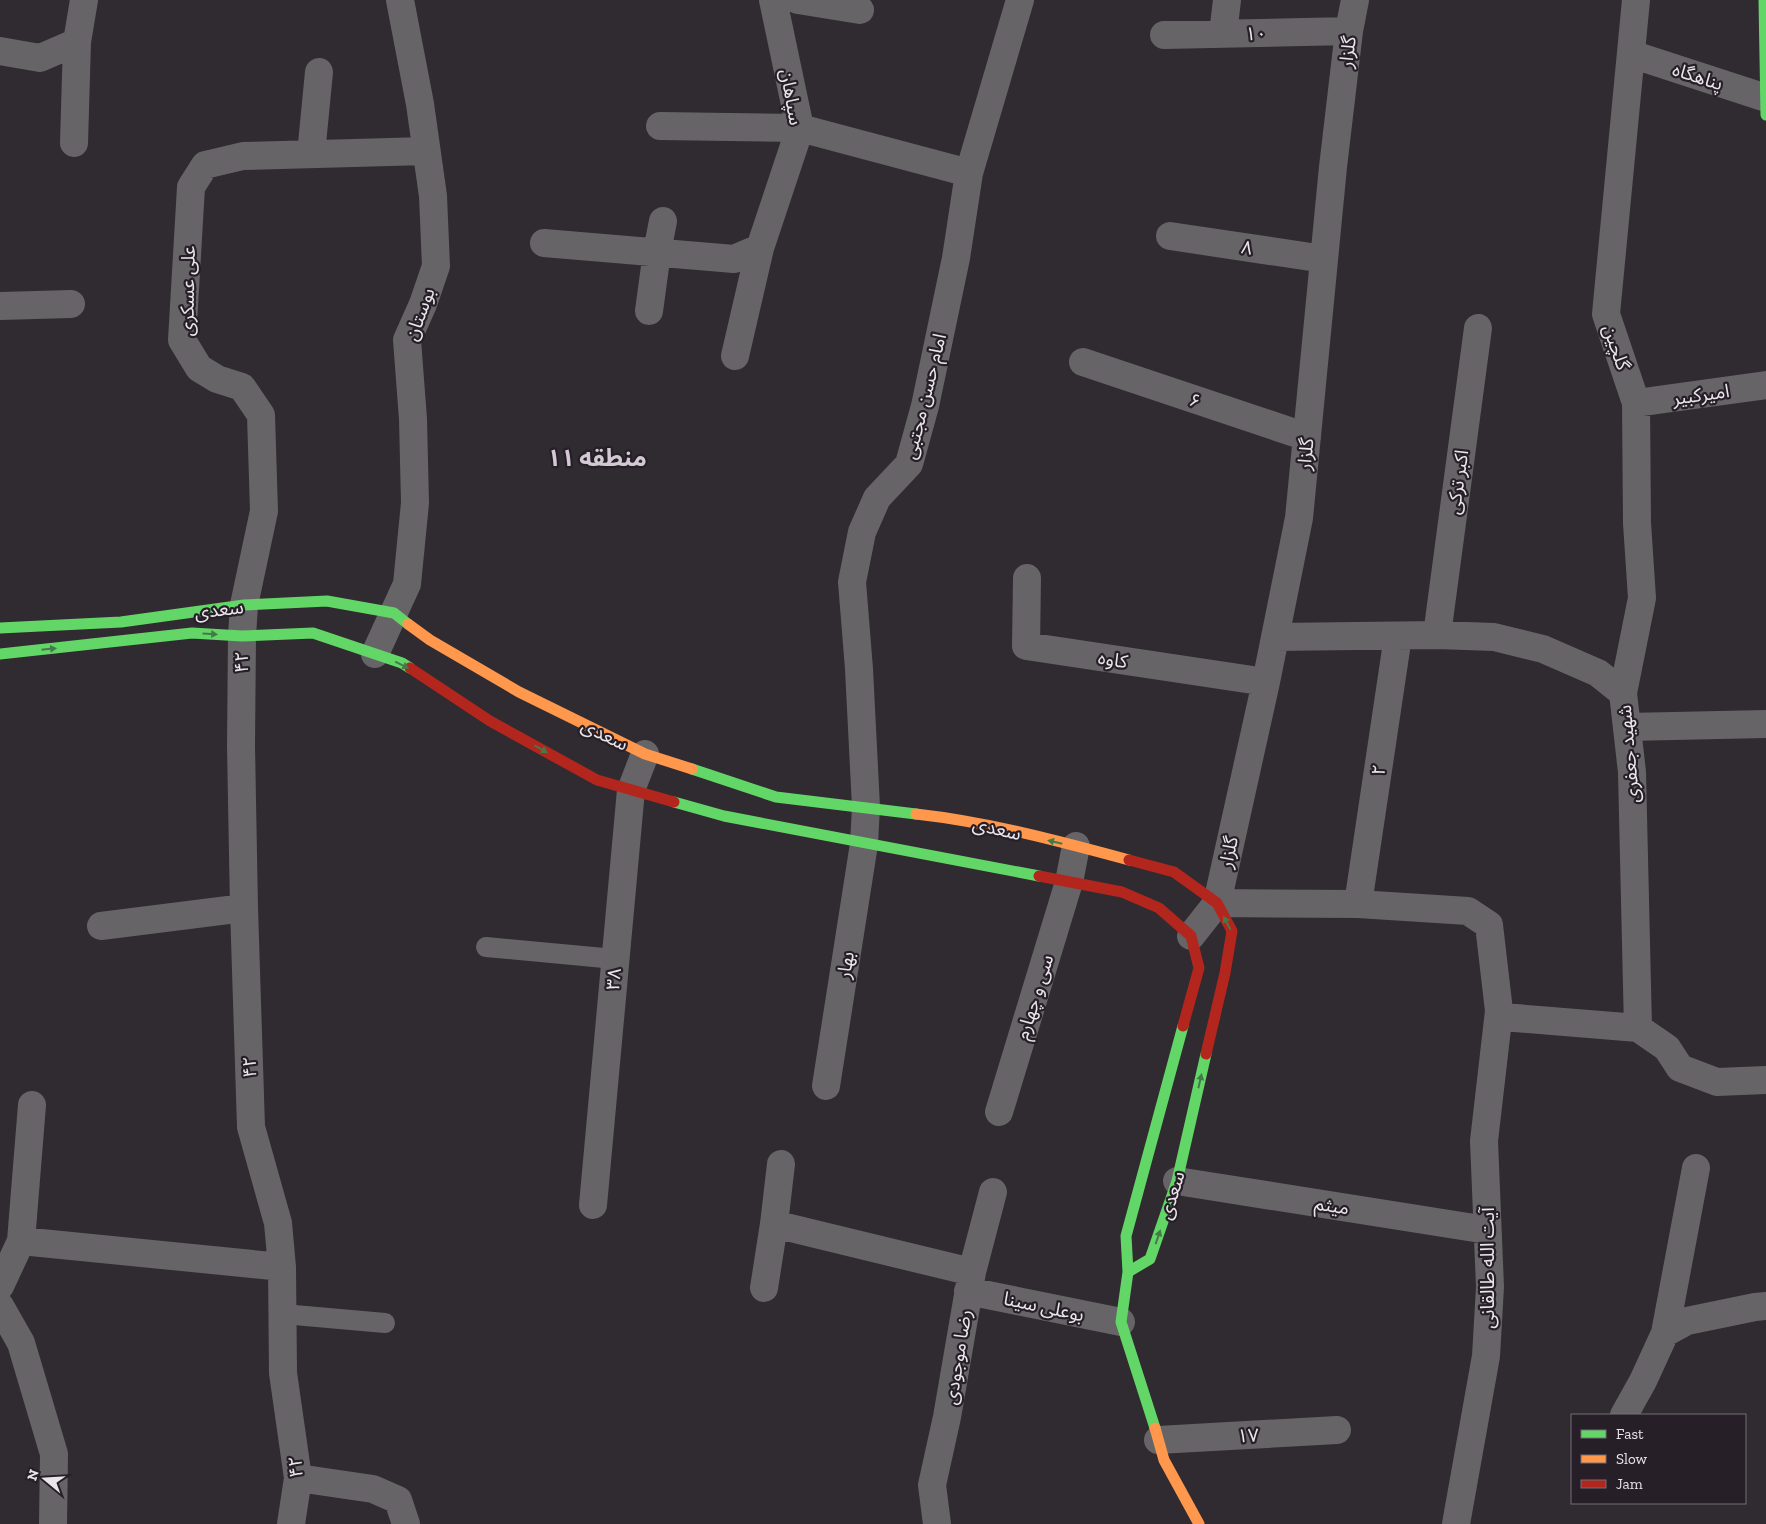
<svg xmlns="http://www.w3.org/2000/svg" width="1766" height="1524" viewBox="0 0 1766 1524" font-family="'Zilla Slab','Noto Sans Arabic',serif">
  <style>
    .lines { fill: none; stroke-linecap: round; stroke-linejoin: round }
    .lane { stroke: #676467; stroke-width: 20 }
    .street { stroke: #676467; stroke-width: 28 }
    .fast { stroke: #63d668; stroke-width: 11 }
    .slow { stroke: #ff974d; stroke-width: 11 }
    .jam { stroke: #b3261e; stroke-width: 11 }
    .oneway { fill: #447a48 }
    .labels { text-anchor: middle; stroke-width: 4.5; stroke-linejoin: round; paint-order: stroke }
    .street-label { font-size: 19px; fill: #eae5eb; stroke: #261f28 }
    .district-label { font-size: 24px; font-weight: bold; fill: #d2c9d4; stroke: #261f28 }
  </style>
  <rect width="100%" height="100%" fill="#2f2b30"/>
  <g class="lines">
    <path class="lane" d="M 486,947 L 615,959
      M 283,1314 L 385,1323"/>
    <path class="street" d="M 798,0 L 860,10
      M 1223,34 L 1227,0
      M 1164,35 L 1349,31
      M 0,51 L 40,58 L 77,42 L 84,0
      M 1631,54 L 1766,98
      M 660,126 L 800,128 L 969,173
      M 74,143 L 77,42
      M 311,154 L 319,72
      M 1170,236 L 1324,259
      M 544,243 L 734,259 L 760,248
      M 0,306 L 71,304
      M 649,311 L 657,252 L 663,221
      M 735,356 L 760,248 L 800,128 L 773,0
      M 1083,362 L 1307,437
      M 1636,403 L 1766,385
      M 1027,578 L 1026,646 L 1266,682
      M 1437,635 L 1478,328
      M 1275,637 L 1437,635 L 1494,637 L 1543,649 L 1598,673 L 1623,693 L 1632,772 L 1638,1028
      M 375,654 L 407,584 L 415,503 L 413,419 L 407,340 L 423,304 L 436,266 L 433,196 L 420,104 L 400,0
      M 1623,693 L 1642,598 L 1637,523 L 1636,403 L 1606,314 L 1636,0
      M 1627,727 L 1766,724
      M 1217,903 L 1358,904 L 1468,911 L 1489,925 L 1499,1011 L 1503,1017 L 1638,1028 L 1667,1048 L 1680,1068 L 1717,1082 L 1766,1080
      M 1358,904 L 1398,636
      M 101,926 L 244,908
      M 1191,936 L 1217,903 L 1266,682 L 1299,518 L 1333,167 L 1349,31 L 1355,0
      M 826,1086 L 864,844 L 866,807 L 859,669 L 852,582 L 862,532 L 877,498 L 909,464 L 925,406 L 956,258 L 969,173 L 1020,0
      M 999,1112 L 1069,882 L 1076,846
      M 1177,1181 L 1487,1230
      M 593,1205 L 631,790 L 645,754
      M 774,1224 L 972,1272
      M 21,1241 L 282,1267
      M 0,1286 L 21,1241 L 32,1105
      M 764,1288 L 774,1224 L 781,1164
      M 968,1291 L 1121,1322
      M 0,1306 L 21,1343 L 54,1454 L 53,1524
      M 1665,1333 L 1696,1168
      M 1624,1415 L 1643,1381 L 1665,1333 L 1687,1321 L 1755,1307 L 1766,1306
      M 1158,1440 L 1337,1430
      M 298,1478 L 373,1489 L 398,1500 L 406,1524
      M 291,1524 L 298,1478 L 283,1373 L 282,1267 L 278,1223 L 251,1127 L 244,908 L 241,746 L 242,636 L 244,605 L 264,511 L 261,415 L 242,387 L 217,379 L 199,368 L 182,340 L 191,187 L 205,165 L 243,156 L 426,151
      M 937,1524 L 932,1485 L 947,1417 L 972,1272 L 993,1192
      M 1456,1524 L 1486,1356 L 1490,1287 L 1484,1141 L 1499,1011"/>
    <path class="fast" d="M 1764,0 L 1766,115
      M 0,628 L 121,622 L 244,605 L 327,601 L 394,613 L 408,624
      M 0,654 L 192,633 L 242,636 L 313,633 L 402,663 L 410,668
      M 692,769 L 776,797 L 916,814
      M 674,802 L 724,816 L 1039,876
      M 1128,1272 L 1150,1259 L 1177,1181 L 1206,1054
      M 1155,1428 L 1121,1322 L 1128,1272 L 1126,1236 L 1183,1026"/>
    <path class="slow" d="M 408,624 L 430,640 L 519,692 L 645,754 L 692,769
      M 916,814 C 988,822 1059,841 1129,860
      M 1155,1428 L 1164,1460 L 1199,1524"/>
    <path class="jam" d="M 410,668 L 490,721 L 597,780 L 674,802
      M 1129,860 L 1174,872 L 1217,903 L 1232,931 L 1225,973 L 1206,1054
      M 1039,876 L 1122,892 L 1159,908 L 1191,936 L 1199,968 L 1183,1026"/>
  </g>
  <defs><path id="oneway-solid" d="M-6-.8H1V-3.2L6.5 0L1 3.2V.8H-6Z" transform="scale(1.25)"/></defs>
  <g class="oneway">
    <use href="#oneway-solid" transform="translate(210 634) rotate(3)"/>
    <use href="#oneway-solid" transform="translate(49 649) rotate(-6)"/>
    <use href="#oneway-solid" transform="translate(402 665) rotate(26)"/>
    <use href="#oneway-solid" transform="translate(541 749) rotate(29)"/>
    <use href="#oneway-solid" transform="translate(1055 842) rotate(-167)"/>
    <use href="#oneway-solid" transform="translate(1227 923) rotate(-118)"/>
    <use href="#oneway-solid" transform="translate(1200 1081) rotate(-77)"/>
    <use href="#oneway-solid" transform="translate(1158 1237) rotate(-71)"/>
  </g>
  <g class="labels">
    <g class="street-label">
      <text transform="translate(1256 33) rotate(-1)" y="7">۱۰</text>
      <text transform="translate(1347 52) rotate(-83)" y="7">گلزار</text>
      <text transform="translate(1698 76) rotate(18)" y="7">پناهگاه</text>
      <text transform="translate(792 97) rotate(80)" y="7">سپاهان</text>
      <text transform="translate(1247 247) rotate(9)" y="7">۸</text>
      <text transform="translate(187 291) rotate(-89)" y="7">علی عسکری</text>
      <text transform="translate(419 314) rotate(-70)" y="7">بوستان</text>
      <text transform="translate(1617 347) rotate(71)" y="7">گلچین</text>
      <text transform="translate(1701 394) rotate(-8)" y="7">امیرکبیر</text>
      <text transform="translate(924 396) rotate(-76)" y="7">امام حسن مجتبی</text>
      <text transform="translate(1195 400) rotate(18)" y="7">۶</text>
      <text transform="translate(1305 454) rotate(-84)" y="7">گلزار</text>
      <text transform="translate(1457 482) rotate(-82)" y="7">اکبر ترکی</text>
      <text transform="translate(219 609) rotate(-7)" y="7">سعدی</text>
      <text transform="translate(1113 659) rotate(9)" y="7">کاوه</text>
      <text transform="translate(241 662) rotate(-90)" y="7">۴۲</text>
      <text transform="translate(605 734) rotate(26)" y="7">سعدی</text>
      <text transform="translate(1628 754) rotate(-95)" y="7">شهید جعفری</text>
      <text transform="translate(1378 770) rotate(-82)" y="7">۲</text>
      <text transform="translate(997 828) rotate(13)" y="7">سعدی</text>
      <text transform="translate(1228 852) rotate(-78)" y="7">گلزار</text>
      <text transform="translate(845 965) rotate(-81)" y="7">بهار</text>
      <text transform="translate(613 979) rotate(-85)" y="7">۳۸</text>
      <text transform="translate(1034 997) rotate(-73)" y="7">سی و چهارم</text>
      <text transform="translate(249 1067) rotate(-91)" y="7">۴۲</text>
      <text transform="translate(1171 1195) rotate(-73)" y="7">سعدی</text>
      <text transform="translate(1332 1205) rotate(9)" y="7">میثم</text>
      <text transform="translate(1487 1268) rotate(-90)" y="7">آیت الله طالقانی</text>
      <text transform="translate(1044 1306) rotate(12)" y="7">بوعلی سینا</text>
      <text transform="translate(957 1357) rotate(-81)" y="7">رضا موجودی</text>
      <text transform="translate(1248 1435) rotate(-3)" y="7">۱۷</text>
      <text transform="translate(295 1467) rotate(-94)" y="7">۴۲</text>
    </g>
    <g class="district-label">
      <text x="597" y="466">منطقه ۱۱</text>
    </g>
  </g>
  <rect x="1571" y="1414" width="175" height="90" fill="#261f28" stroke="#746e76"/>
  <rect x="1581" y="1430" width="25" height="8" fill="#63d668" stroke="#746e76"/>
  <text x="1616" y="1439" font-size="15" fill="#eae5eb">Fast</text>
  <rect x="1581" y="1455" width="25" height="8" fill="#ff974d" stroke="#746e76"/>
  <text x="1616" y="1464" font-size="15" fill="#eae5eb">Slow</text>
  <rect x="1581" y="1480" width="25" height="8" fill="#b3261e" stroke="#746e76"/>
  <text x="1616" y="1489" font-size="15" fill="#eae5eb">Jam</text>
  <g transform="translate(45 1479) rotate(288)" stroke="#261f28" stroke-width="4" paint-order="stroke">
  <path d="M0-4L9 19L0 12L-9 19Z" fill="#eae5eb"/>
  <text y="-8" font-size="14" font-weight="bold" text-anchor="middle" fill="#eae5eb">N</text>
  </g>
</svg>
